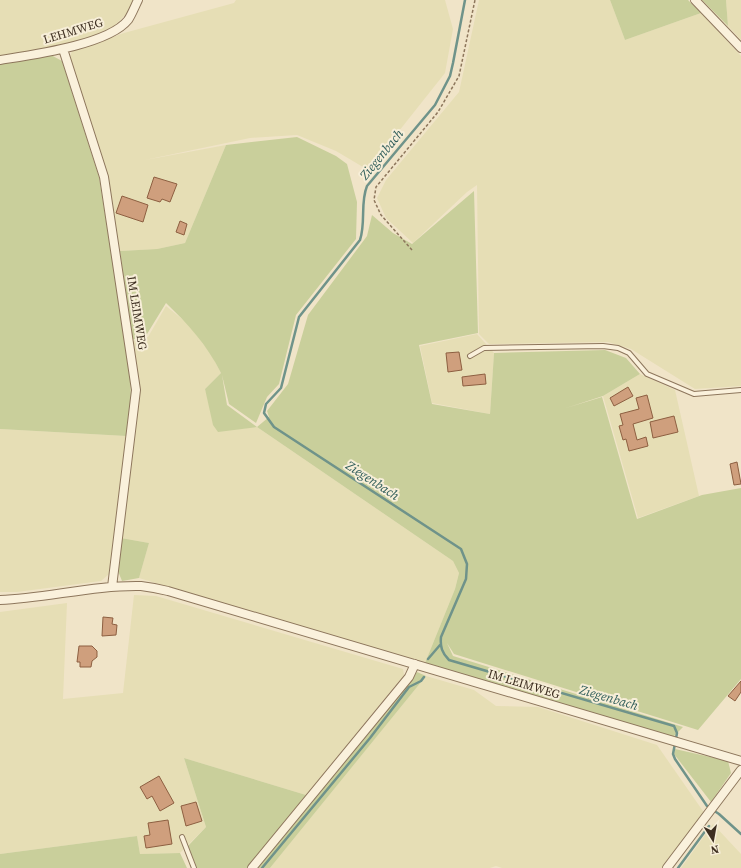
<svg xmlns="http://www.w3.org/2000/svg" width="741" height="868" viewBox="0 0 741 868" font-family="'Source Serif 4',serif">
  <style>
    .farmland { fill: #e6deb5 }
    .green { fill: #c9cf9b }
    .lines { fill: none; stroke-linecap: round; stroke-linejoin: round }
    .stream { stroke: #6f938a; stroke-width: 2.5 }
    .building { fill: #cf9f7d; stroke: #8d5f41 }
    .lane-casing { stroke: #8d765c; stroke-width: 6 }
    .street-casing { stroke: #8d765c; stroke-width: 10 }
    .path { stroke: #8d765c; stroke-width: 1.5; stroke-dasharray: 3 2; stroke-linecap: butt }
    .lane { stroke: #faf1dc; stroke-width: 4 }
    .street { stroke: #faf1dc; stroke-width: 8 }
    .labels { text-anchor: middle; stroke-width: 4; stroke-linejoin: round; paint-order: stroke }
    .street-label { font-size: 12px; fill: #3d2e20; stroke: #f7eed8 }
    .water-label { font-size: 13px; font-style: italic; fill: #2f5d5a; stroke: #f7eed8 }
  </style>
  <rect width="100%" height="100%" fill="#f0e4c8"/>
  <path class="farmland" d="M 0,0 L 135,0 L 129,11 L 114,26 L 94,36 L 59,46 L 0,56 Z
    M 236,0 L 445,0 L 453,29 L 445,73 L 368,170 L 336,151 L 297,135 L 250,138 L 145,160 L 226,145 L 185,243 L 157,249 L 120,251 L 105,168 L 69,59 L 72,51 L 124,33 L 234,3 Z
    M 479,0 L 610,0 L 625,40 L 701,13 L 741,56 L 741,386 L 695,389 L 631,349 L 608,342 L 489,344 L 479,334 L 477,185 L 467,192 L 413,243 L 386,218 L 377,198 L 386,180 L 459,92 Z
    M 726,0 L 741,0 L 741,40 L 728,26 Z
    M 166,306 L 187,323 L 211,354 L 221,373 L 205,389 L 218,431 L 257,427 L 453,561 L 459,573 L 455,589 L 425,663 L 139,578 L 149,543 L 121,538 L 139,386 L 132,341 L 148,337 Z
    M 477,334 L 494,353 L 490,414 L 432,403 L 420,346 Z
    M 640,374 L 675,390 L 699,496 L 638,518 L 603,396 Z
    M 0,429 L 126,436 L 109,574 L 101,581 L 17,592 L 0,592 Z
    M 134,595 L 156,596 L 403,669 L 404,675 L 306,795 L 184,758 L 206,827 L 180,853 L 140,854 L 137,836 L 0,854 L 0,612 L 67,603 L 63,699 L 123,693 Z
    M 426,676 L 474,690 L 496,706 L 538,707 L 657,745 L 705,814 L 663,868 L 502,868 L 496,866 L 490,868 L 270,868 Z
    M 713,824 L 741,854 L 741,868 L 681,868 Z"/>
  <path class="green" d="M 610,0 L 688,0 L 701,13 L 625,40 Z
    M 702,0 L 726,0 L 728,26 Z
    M 51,55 L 62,61 L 99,177 L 130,372 L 131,402 L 126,436 L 0,429 L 0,64 Z
    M 297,137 L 336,156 L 347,164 L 357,202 L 356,239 L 296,315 L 279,384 L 267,397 L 256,423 L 229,404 L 222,375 L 227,405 L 257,427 L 269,417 L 267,411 L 288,384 L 308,315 L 367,236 L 372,215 L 393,233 L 412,244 L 474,191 L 478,333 L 419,345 L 432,404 L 490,414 L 494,353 L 605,350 L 626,358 L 640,374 L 603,396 L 566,408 L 602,397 L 637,519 L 702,495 L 741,488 L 741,679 L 698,730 L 454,654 L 447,643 L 453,656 L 683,727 L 673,737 L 425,663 L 455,589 L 459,573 L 453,561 L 257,427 L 218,432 L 213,425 L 205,389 L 221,373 C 207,345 188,324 166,303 L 147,334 L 132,340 L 120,251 L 157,249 L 185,243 L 226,145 Z
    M 121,538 L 149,543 L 139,578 L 122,581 L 118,571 Z
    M 417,672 L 426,676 L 270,868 L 258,868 Z
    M 675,749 L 728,761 L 731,773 L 711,802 L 674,754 Z
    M 184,758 L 306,795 L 247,868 L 197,868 L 188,846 L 206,827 Z
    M 137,836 L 140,854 L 180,853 L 187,868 L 0,868 L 0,854 Z"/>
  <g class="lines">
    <path class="stream" d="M 465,0 L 453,63 L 450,76 L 435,105 L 367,186 C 360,203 366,222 360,240 L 299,317 L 281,388 L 266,404 L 264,413 L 274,427 L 461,549 L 467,564 L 466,579 L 441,637 C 440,647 442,653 449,660 L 674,726 L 677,733 L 673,754 L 675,759 L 707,806 L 719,814 L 741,834
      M 428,659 L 440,645
      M 262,868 L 370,738 L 409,687 L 421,681 L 424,677
      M 678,868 L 709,826"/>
  </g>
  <path class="building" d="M 154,177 L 177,184 L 170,202 L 162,199 L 160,202 L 147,198 Z
    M 122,196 L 148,205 L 143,222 L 116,213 Z
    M 180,221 L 187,224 L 184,235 L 176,232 Z
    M 459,352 L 462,370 L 448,372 L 446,353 Z
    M 485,374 L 486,384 L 463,386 L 462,377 Z
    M 628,387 L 633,396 L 614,406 L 610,398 Z
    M 647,395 L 653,418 L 633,424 L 637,440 L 646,437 L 648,446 L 629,451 L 626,439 L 623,440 L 619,426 L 623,425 L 620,414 L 639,409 L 636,398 Z
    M 674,416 L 678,432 L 653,438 L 650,422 Z
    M 737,462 L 741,484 L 734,485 L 730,464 Z
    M 103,617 L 113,618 L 112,624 L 117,625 L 116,635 L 102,636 Z
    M 79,646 L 92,646 L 97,651 L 97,657 L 92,661 L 91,667 L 80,667 L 80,662 L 77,662 Z
    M 741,681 L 741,692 L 735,701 L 728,696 Z
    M 159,776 L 174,803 L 160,811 L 152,796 L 147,799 L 140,787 Z
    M 196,802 L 202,821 L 186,826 L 181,806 Z
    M 168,820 L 172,844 L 146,848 L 144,836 L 150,835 L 148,823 Z"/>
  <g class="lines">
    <defs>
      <path id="lane" d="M 470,356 L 484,348 L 603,346 L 618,348 L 629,353 L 647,374 L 694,394 L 741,390
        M 182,837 L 194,868"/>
      <path id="street" d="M 695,0 L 741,48
        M 63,49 L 104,177 L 136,390 L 112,587
        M 0,60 C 31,55 108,45 128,20 C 132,14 135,6 138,0
        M 0,600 C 47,598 94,585 141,586 C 150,587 160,589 168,591 L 741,761
        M 252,868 L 409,677 L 415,664
        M 667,868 L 741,770"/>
    </defs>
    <use href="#lane" class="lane-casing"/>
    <use href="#street" class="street-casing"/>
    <path class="path" d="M 412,250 L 381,215 L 374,200 L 376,187 L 438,112 L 459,76 L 475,0"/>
    <use href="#lane" class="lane"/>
    <use href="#street" class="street"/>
  </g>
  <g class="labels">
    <g class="street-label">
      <text transform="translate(73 31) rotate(-17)" y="4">LEHMWEG</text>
      <text transform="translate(137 313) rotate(81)" y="4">IM LEIMWEG</text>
      <text transform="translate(524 684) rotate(17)" y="4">IM LEIMWEG</text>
    </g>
    <g class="water-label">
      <text transform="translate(381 154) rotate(-51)" y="5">Ziegenbach</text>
      <text transform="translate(373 480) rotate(33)" y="5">Ziegenbach</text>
      <text transform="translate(609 697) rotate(16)" y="5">Ziegenbach</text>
    </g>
  </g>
  <g transform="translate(713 840) rotate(169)" stroke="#f7eed8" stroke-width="3" paint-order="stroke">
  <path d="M0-3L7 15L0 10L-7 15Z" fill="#3d2e20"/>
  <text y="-6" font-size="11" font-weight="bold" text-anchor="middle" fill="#3d2e20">N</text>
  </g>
</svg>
